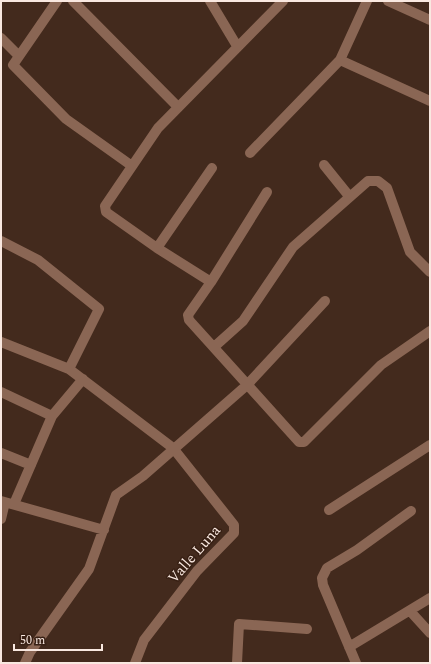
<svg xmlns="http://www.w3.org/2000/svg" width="431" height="664" viewBox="0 0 431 664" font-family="Spectral,serif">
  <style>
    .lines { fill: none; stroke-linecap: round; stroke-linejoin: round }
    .minor { stroke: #8a6654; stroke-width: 10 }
    .labels { text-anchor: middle; stroke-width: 3; stroke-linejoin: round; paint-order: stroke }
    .street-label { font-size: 15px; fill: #f9e8e0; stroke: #382014 }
  </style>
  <rect width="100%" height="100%" fill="#432a1d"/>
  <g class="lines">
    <path class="minor" d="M 57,1 L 13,65 L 66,119 L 132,166
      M 73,1 L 178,107
      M 210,1 L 237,46
      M 388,1 L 430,20
      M 1,38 L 19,56
      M 340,60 L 430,101
      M 250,153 L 340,60 L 367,1
      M 324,165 L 349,196
      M 267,192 L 211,282 L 188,315 L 189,320 L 299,442 L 304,442 L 381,365 L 430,331
      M 1,241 L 38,260 L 99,309 L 69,369
      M 157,248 L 212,168
      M 211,282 L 157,248 L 106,212 L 105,206 L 158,128 L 283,1
      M 1,342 L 69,369 L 173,448 L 234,525 L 234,533 L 197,571 L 144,640 L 135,663
      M 214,347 L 243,321 L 293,247 L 368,181 L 378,181 L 387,188 L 410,252 L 430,272
      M 1,392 L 52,416
      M 1,453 L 31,465
      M 1,501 L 104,530
      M 14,504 L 52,416 L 83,379
      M 329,510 L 430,445
      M 1,519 L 5,502
      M 410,611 L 430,633
      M 349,647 L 430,598
      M 25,663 L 30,652 L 89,569 L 116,495 L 143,476 L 247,385 L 325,301
      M 237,663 L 239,624 L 307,629
      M 356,663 L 323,585 L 322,578 L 327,568 L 357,550 L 411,511"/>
  </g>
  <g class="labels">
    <g class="street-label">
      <text transform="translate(194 554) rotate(-49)" y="5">Valle Luna</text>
    </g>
  </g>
  <rect width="431" height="664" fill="none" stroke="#f9e8e0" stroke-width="4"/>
  <path d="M14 644v6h88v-6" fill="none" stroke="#f9e8e0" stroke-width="2"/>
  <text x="20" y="644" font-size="12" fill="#f9e8e0" stroke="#382014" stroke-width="3" paint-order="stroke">50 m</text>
</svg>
